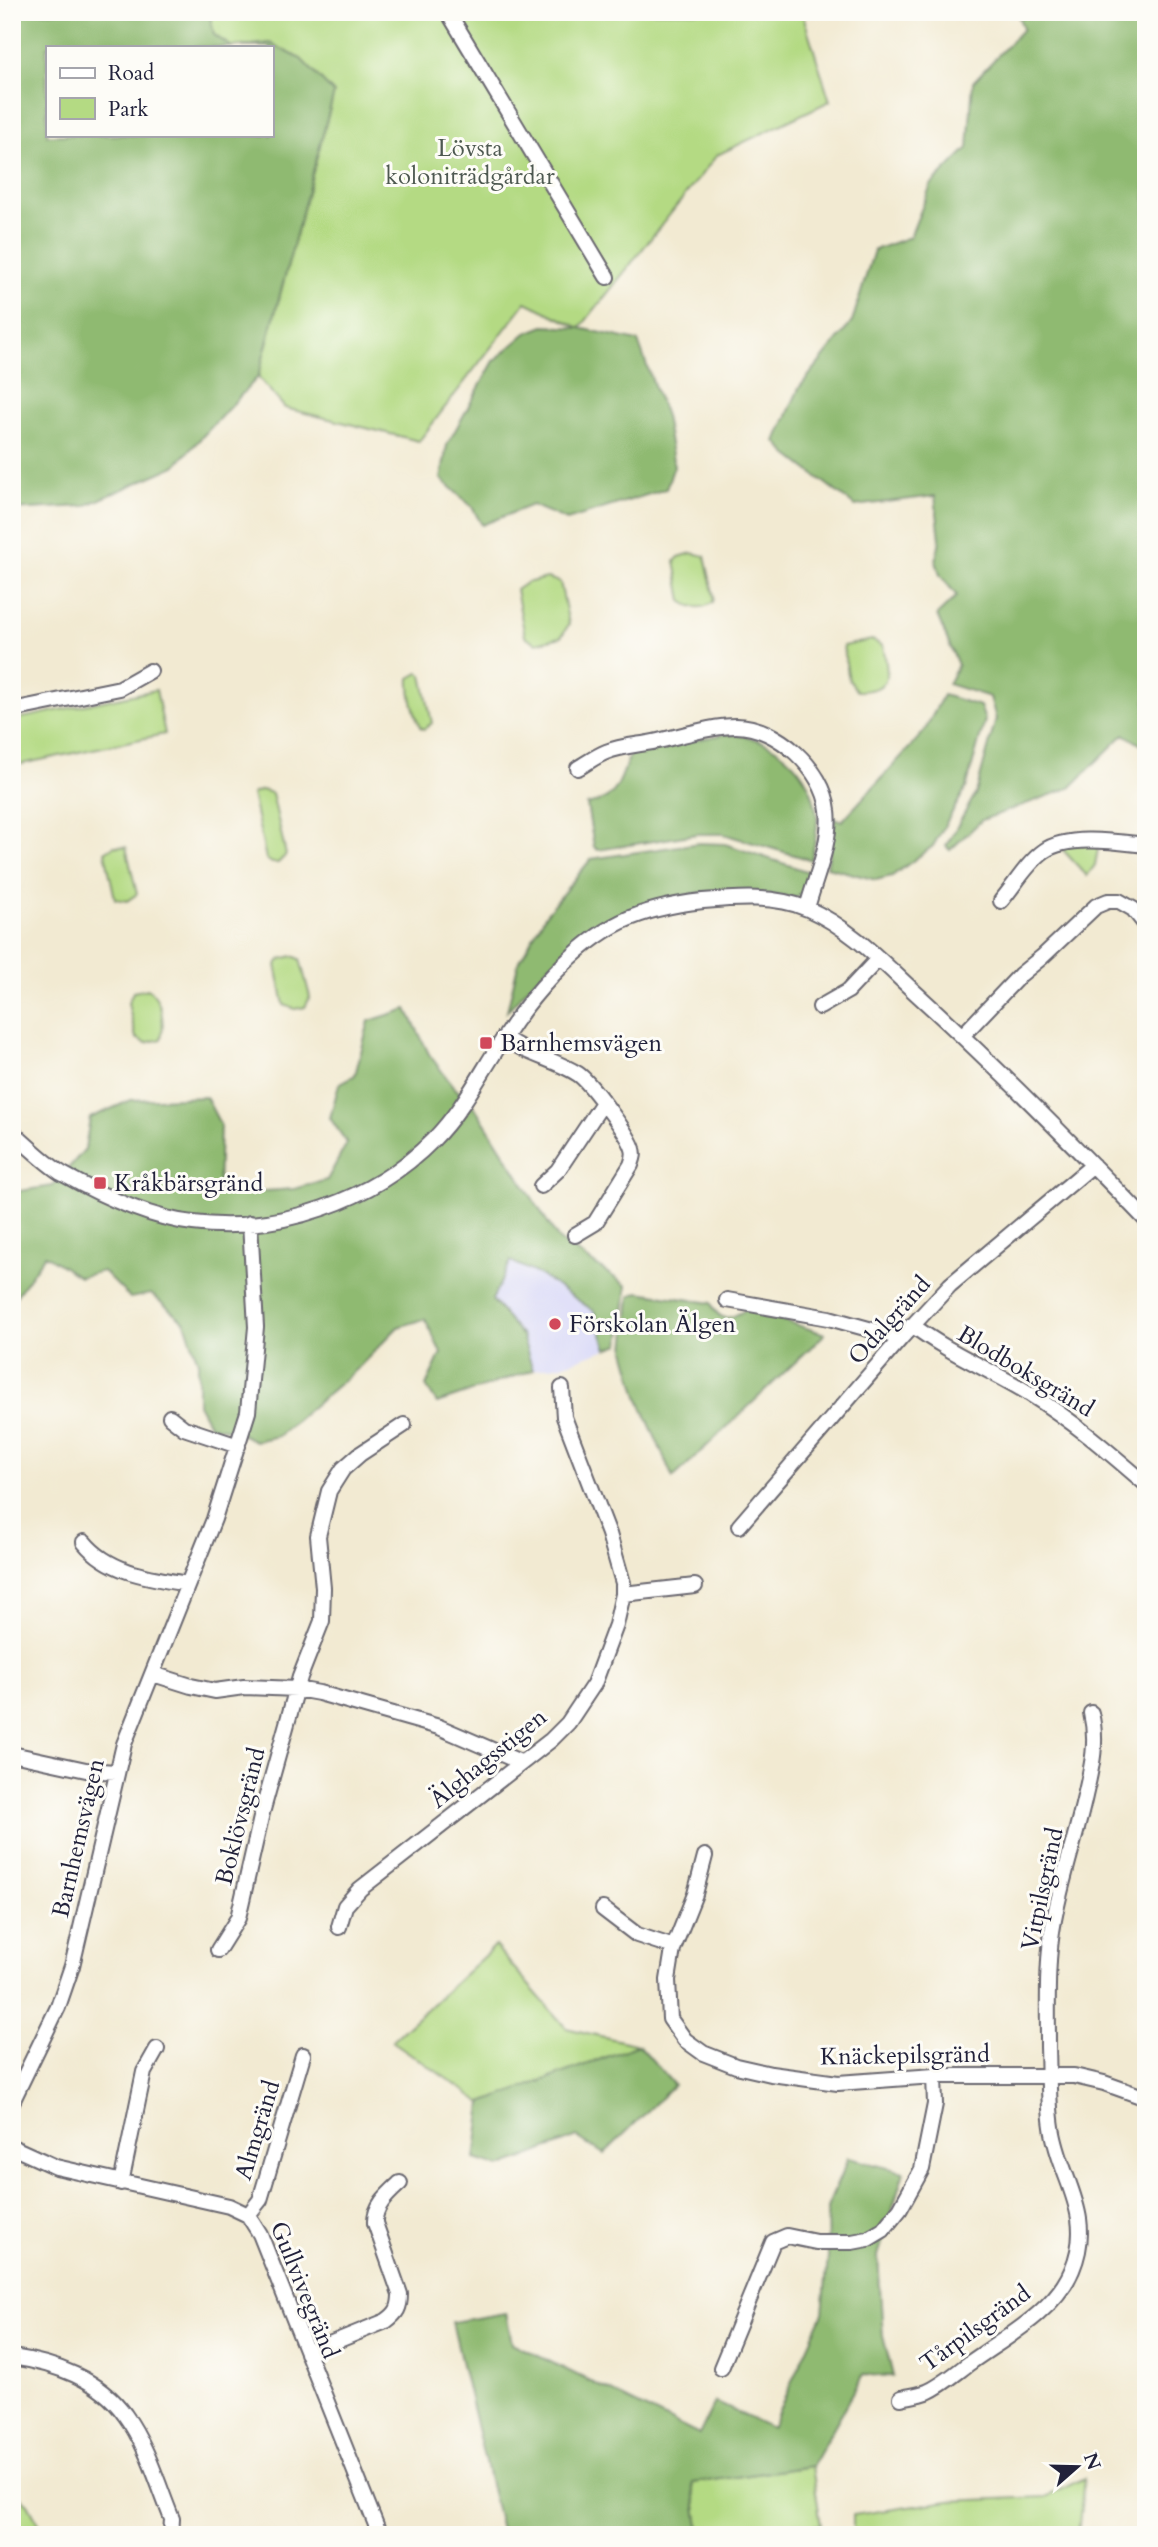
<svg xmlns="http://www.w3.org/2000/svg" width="1158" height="2547" viewBox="0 0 1158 2547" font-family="Cardo,serif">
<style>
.built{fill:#d7d7f8}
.green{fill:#b4da83;stroke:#6b7e5f;stroke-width:2}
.forest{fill:#8fba71;stroke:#586e56;stroke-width:2}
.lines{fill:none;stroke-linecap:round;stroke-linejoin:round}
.minor-casing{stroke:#6b6870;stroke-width:18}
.minor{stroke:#fff;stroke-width:14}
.poi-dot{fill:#d1495b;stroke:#fdfcf7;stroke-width:2.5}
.labels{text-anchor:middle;stroke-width:6;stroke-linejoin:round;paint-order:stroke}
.park-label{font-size:24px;fill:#4e5951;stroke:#fdfcf7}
.poi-label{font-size:24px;fill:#22223b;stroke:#fdfcf7;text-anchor:start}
.street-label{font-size:24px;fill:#22223b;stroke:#fdfcf7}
</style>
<rect width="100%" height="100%" fill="#fdfcf7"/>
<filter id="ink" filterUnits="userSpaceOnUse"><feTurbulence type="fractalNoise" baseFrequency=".0143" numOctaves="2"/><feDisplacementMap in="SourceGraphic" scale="14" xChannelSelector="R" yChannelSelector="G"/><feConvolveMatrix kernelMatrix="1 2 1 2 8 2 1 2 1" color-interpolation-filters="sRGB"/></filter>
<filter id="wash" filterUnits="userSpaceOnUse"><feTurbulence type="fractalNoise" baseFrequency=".00686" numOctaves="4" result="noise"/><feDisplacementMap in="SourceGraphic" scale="28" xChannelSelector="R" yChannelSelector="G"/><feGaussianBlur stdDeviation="1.57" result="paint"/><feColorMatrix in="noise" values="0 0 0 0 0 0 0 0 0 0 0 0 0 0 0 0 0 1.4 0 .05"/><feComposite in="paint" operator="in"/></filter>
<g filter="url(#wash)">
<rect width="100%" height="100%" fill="#f2ead2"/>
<path class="built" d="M511 1261 540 1275 594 1311 607 1349 562 1365 533 1370 522 1336 491 1300Z"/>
<path class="green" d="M209 12H802L830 101 717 155 580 328 526 302 419 441 285 408 258 377 334 93 301 59 270 43 232 47 214 35Z
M692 553 705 556 714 597 713 602C703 610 691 608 682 601L675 561 679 557Z
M547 578 560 582 569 624 561 637 536 643 525 636 516 590 526 583Z
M872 640 883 646C888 673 894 691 857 691L849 680 843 646Z
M419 673 422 675 432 723 424 729 420 727C414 712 409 694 410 678Z
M156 690 165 734 12 766V720Z
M261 790 272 793 286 855 278 863H272L266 859 252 794Z
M1066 845H1094L1098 849 1095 865 1087 876 1063 850Z
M114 846 126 847 137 894 127 901 115 899 105 852Z
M293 956 300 959 310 997 305 1007 295 1009 284 1005 276 965 281 959Z
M148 989C162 999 165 1022 161 1039L146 1043 136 1038 128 1003 133 992Z
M495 1946 566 2028 639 2045 572 2072 482 2103 392 2041Z
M812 2466 821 2525 748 2535H700L693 2483Z
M1084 2478 1078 2535H853V2515L949 2501 1046 2497Z
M12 2490 28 2504 45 2535H25L12 2518Z"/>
<path class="forest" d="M12 12H209L214 35 232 47H47V135H271V47H242L270 43 301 59 334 93 258 377 175 466 85 506 12 510Z
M1017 12H1146V748L1124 734 1070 788 982 820 950 850 946 846 976 793 996 719 990 697 948 684 958 665 937 615 957 596 940 575 936 561 940 539 935 496 855 506 786 453 776 441 799 388 852 322 874 250 910 237 931 185 968 148 973 82 1023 29Z
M544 326 580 328 638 341 665 416 674 466 666 489 567 520 532 505 482 525 472 507 441 479 447 445 494 361 526 333Z
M943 695 980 706 985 720 966 788 933 846 892 876 876 880 827 867 835 818 842 821 924 732Z
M726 734C773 736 812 767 817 817 818 830 814 846 811 860L723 834H697L598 850 594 847 587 805C621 797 618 782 631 753Z
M699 843 725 844 809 872 803 893 795 898C770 895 745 890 720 891 684 892 622 908 593 929 560 952 534 982 507 1011L518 964 546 914 591 859Z
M407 1009 429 1054 453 1086 476 1109 559 1240 627 1286 620 1344 607 1349 594 1311 540 1275 511 1261 492 1300 522 1336 533 1370 437 1403 426 1386 441 1353 425 1319 398 1327 360 1366 278 1436 255 1441 233 1430 210 1426 198 1404V1362L185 1322 151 1294 130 1298 103 1271 79 1277 45 1255 12 1302V1192L53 1186 85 1149 90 1118 131 1100 206 1097 220 1124 218 1194 294 1189 327 1180 347 1143 330 1118 339 1084 355 1075 369 1021Z
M638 1292 711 1303C720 1324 730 1319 747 1309L825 1334 673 1478 639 1400 625 1350 630 1296Z
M639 2045 674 2085 604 2154 577 2137 500 2167 475 2159 482 2103Z
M848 2158 904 2172 878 2256 883 2336 893 2376 863 2375 812 2466 693 2483 700 2535H502L452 2322 506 2313 512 2343 699 2435 715 2402 771 2428 823 2313 828 2257 827 2208Z"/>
</g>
<g filter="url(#ink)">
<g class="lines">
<defs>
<path id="minor" d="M448 12 607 277
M12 710 120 688 150 671
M578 768C587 763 596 756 606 752 620 746 638 745 653 742 679 737 709 726 736 726 777 726 824 770 828 810 832 842 815 878 807 908
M1001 901C1014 886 1027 863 1044 851 1068 834 1118 842 1146 845
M820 1007 848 991 878 959
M962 1036 1020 975 1042 957 1096 906 1108 901H1119L1133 909 1145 924
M504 1037C525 1054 554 1059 578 1074 589 1081 630 1136 633 1149 635 1155 633 1159 631 1165L595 1223 575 1235
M12 1132C28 1146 44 1162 61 1173 100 1195 148 1218 193 1223 278 1234 374 1200 433 1140 462 1111 480 1074 502 1041 529 998 574 945 621 922 646 910 676 904 703 901 737 898 776 895 808 909 851 928 885 965 919 996 998 1068 1072 1143 1146 1220
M541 1186 558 1170 602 1104
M727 1300 829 1318 901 1338
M912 1325C949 1353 991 1370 1030 1394 1072 1420 1109 1452 1146 1484
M170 1417 184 1428 238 1446
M739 1526 901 1338 950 1285 1093 1165
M84 1542C109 1573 151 1578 188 1584
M623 1594 695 1586
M153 1674 191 1686 215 1691 244 1687 297 1689 319 1693 439 1727 520 1762
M12 1754 86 1770 116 1772
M705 1856 695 1894 673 1949 668 1980 670 2019 685 2040 703 2053 736 2066 771 2074 838 2083 934 2076H1074L1104 2083 1146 2098
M603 1909 637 1935 674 1947
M339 1927 345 1906 360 1889 551 1740 568 1723 594 1684 616 1625 623 1594V1583L609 1534 564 1417 562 1388
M218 1950 238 1918 262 1813 300 1677 322 1621 323 1588 318 1536 329 1491 343 1469 360 1454 404 1425
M12 2102 58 2007 72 1966 124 1744 214 1519 248 1412 256 1327 250 1223
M12 2147 56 2167 229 2206 248 2215 260 2234 380 2535
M121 2183 144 2072 157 2049
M248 2215 260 2200 303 2055
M307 2353 386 2321C397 2313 400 2308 400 2294L375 2223C374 2206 388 2194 400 2183
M12 2357C54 2363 100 2379 125 2415 147 2445 158 2485 172 2519L171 2535
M721 2368 773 2242 787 2236 816 2242H852L868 2239 883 2230 900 2209 922 2169 935 2104 934 2076
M901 2398C909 2396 919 2395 927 2392 943 2385 957 2372 971 2362 1006 2337 1055 2311 1072 2270 1096 2213 1059 2179 1052 2127 1048 2101 1049 2073 1048 2047 1048 2006 1046 1961 1054 1920 1062 1878 1076 1837 1085 1796 1092 1766 1098 1742 1091 1713"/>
</defs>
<use href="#minor" class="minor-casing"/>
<use href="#minor" class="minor"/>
</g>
</g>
<g class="poi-dot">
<rect x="479" y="1036" width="14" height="14" rx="3.5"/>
<rect x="93" y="1176" width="14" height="14" rx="3.5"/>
<circle cx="555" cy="1324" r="7"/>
</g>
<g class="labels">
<g class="park-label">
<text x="470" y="156">Lövsta<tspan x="470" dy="28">koloniträdgårdar</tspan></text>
</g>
<g class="poi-label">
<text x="500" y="1051">Barnhemsvägen</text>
<text x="114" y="1191">Kråkbärsgränd</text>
<text x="569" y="1332">Förskolan Älgen</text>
</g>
<g class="street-label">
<text transform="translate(889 1320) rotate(-48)" y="8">Odalgränd</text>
<text transform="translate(1026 1371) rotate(31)" y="8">Blodboksgränd</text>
<text transform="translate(488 1758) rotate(-39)" y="8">Älghagsstigen</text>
<text transform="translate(240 1816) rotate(-76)" y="8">Boklövsgränd</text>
<text transform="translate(78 1838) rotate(-77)" y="8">Barnhemsvägen</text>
<text transform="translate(1042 1889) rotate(-78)" y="8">Vitpilsgränd</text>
<text transform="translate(905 2055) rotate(-1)" y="8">Knäckepilsgränd</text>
<text transform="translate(257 2130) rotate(-73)" y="8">Almgränd</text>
<text transform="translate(305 2290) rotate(68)" y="8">Gullvivegränd</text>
<text transform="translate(975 2328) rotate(-36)" y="8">Tårpilsgränd</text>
</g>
</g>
<rect width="1158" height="2547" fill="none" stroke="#fdfcf7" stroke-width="42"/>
<rect x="46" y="46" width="228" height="91" fill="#fdfcf7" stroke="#a5a5ac" stroke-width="2"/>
<rect x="60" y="68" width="35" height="10" fill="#ffffff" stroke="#a5a5ac" stroke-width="2"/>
<text x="108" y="80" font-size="21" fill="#22223b">Road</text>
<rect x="60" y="98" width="35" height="21" fill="#b4da83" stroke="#a5a5ac" stroke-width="2"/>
<text x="108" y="116" font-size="21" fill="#22223b">Park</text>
<g transform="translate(1077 2467) rotate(70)" stroke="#fdfcf7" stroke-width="5" paint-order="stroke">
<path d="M0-5L12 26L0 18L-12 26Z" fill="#22223b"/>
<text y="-10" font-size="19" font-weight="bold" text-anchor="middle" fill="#22223b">N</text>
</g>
</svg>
